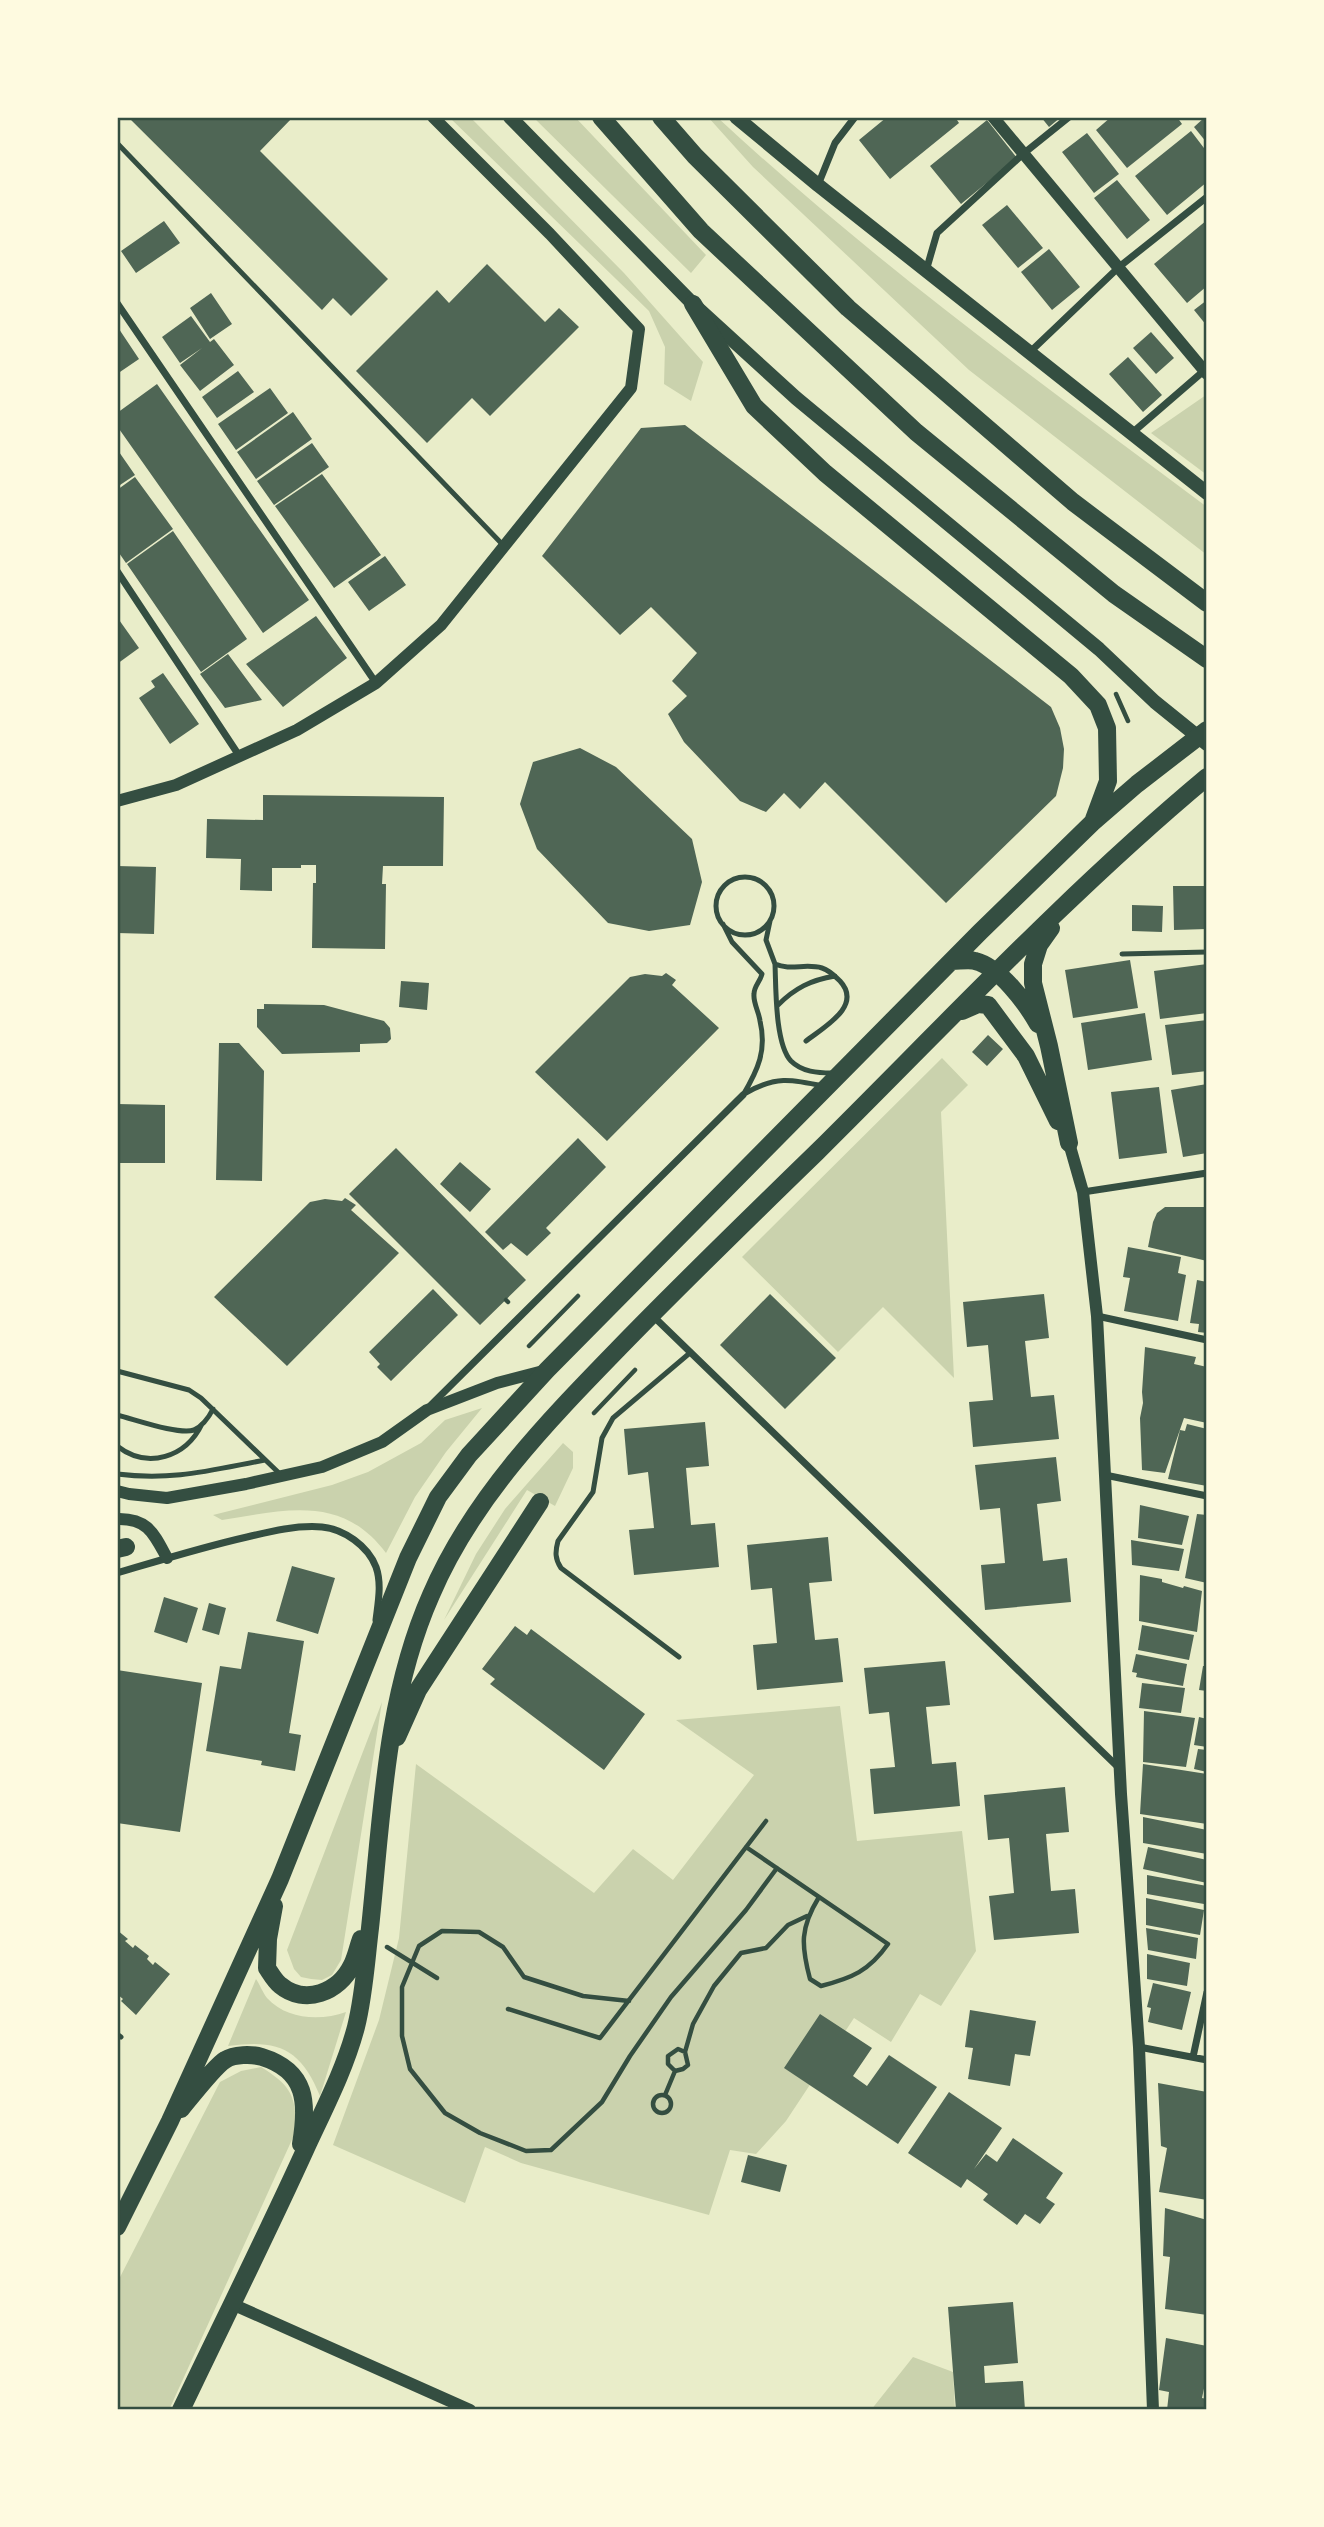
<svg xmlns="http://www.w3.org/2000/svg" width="1324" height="2527" viewBox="0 0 1324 2527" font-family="'DM Sans',sans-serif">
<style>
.green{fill:#cad2ad}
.building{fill:#4f6655}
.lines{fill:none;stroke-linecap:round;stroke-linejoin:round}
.path{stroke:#344e41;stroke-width:4.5}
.service{stroke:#344e41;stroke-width:5}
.minor{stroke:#344e41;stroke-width:7}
.tertiary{stroke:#344e41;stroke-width:12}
.secondary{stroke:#344e41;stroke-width:14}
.primary{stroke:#344e41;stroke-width:18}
.trunk{stroke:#344e41;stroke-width:18}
.neatline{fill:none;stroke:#344e41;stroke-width:2.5}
</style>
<rect width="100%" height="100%" fill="#e9edc9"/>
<path class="green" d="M449 117H470L624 273 703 362 691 401 664 384 665 347 649 311Z
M533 117H575L706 255 691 273Z
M708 117H717C871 260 1039 382 1207 507V555L969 370 753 167Z
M1206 395 1207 396V475L1151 433Z
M942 1058 968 1085 941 1112 954 1378 883 1307 838 1352 742 1257Z
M482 1408 446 1452 415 1497 386 1553C342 1494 285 1510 222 1520L213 1515 332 1485 368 1472 421 1443 445 1420Z
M563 1443 573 1452V1468L555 1506 527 1490 444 1620 476 1554 505 1509Z
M382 1702 341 1960 332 1975 322 1980 311 1979 301 1977 294 1969 287 1950Z
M840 1706 857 1841 962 1831 976 1951 941 2006 920 1994 891 2042 854 2018 786 2121 756 2154 730 2150 709 2215 521 2163 485 2147 465 2203 333 2145 379 2020 399 1938 416 1764 594 1893 633 1849 673 1880 754 1775 676 1720Z
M256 1979C260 1985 263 1993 267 1998 287 2020 321 2021 346 2012L320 2096C301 2048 277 2039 228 2046Z
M261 2067C292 2086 297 2097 295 2133L169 2410H117V2283L220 2082 241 2071Z
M913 2357 953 2372 955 2410H871Z"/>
<path class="building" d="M128 117H293L260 151 388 279 351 316 333 298 322 310Z
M887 117H955L959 123 890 179 859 140Z
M1041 117H1061L1049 127Z
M1111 117H1177L1182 124 1127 168 1096 130Z
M1205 117H1207V143L1194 127Z
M987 120 1017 158 961 204 930 166Z
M1191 131 1207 152V182L1167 215 1135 176Z
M1087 133 1119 174 1094 193 1062 152Z
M1117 180 1150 220 1127 239 1094 198Z
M1007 205 1043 248 1018 268 982 225Z
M1207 220V286L1187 303 1154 264Z
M164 221 180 243 136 273 121 251Z
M1049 249 1080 287 1052 310 1021 272Z
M487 264 545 322 559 308 579 327 490 416 472 398 427 443 356 371 437 290 449 303Z
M211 293 232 324 210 339 190 308Z
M1207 300V326L1194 310Z
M191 316 210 342 214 339 234 365 200 391 180 365 202 348 180 363 162 337Z
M117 326 139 359 117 374Z
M1151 332 1174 358 1156 374 1133 348Z
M1128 357 1162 395 1143 412 1109 374Z
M238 371 254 392 217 418 202 397Z
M157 384 309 600 263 633 117 426V413Z
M270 388 288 413 236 450 218 424Z
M293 412 312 439 256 479 237 452Z
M685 425 1051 707 1060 728 1064 749 1063 768 1056 796 946 903 825 782 800 809 784 793 766 812 740 801 684 742 668 714 687 696 672 681 697 653 651 607 620 635 542 556 641 428Z
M312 443 329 467 274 505 257 481Z
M117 449 135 475 117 487Z
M322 474 381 555 334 588 275 506Z
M135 477 173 529 126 563 117 550V490Z
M173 531 247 639 201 672 127 564Z
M385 556 406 585 369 611 348 582Z
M316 616 347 658 283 707 246 664Z
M117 617 139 648 117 664Z
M228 654 262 700 225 708 200 674Z
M163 673 199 724 170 744 139 698 155 687 151 681Z
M580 748 616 767 692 839 702 882 690 925 649 931 608 923 537 849 520 804 533 762Z
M263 795 444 797 443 866H383L382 884H386L385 949 312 948 313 883H316V865H301V868H272V891L240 890 241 859 206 858 207 819 263 820Z
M117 866 156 867 154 934 117 933Z
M1173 886H1207V929L1174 930Z
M1132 905 1163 906 1162 932 1132 931Z
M1130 960 1138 1008 1073 1018 1065 970Z
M1207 964V1013L1160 1019 1154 971Z
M666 973 676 980 672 985 719 1028 607 1141 535 1072 630 977 645 974 662 976Z
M401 981 429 983 427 1010 399 1007Z
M264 1004 324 1005 384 1021 390 1028 391 1039 387 1043 360 1044V1052L282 1054 257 1027V1009H264Z
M1145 1013 1152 1060 1088 1070 1081 1023Z
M1207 1020V1071L1172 1075 1165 1025Z
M988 1035 1003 1049 987 1066 972 1052Z
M219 1043H239L264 1071 262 1181 216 1180Z
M1207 1084V1153L1183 1157 1171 1090Z
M1159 1087 1167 1153 1119 1159 1111 1092Z
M117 1104 165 1105V1163H117Z
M578 1138 606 1167 546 1228 551 1233 527 1256 511 1243 503 1250 485 1232Z
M396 1148 526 1280 480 1325 349 1194Z
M460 1162 491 1189 470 1212 440 1184Z
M345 1198 356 1205 351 1210 399 1253 287 1366 214 1297 310 1202 325 1199 342 1201Z
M1165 1207H1207V1261L1148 1247 1153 1222 1157 1213Z
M1128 1247 1181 1257 1178 1273 1186 1275 1178 1321 1124 1311 1130 1278 1123 1277Z
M1197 1280 1207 1282V1333L1198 1332 1199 1324 1190 1323Z
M433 1289 458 1315 391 1381 377 1367 380 1364 369 1352Z
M770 1294 836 1358 785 1409 720 1345Z
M1044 1294 1049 1338 1025 1341 1031 1397 1054 1395 1059 1439 973 1447 969 1402 993 1400 988 1345 967 1347 963 1302Z
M1145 1347 1196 1357 1194 1364 1207 1367V1423L1184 1418 1165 1473 1142 1470 1140 1418 1143 1403 1142 1392Z
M705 1422 709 1466 686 1468 691 1525 715 1523 719 1567 634 1575 629 1530 654 1528 648 1472 628 1475 624 1429Z
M1187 1424 1207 1429V1486L1168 1479 1180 1430 1185 1431Z
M1056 1457 1061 1501 1037 1504 1043 1561 1067 1558 1071 1602 985 1610 981 1565 1005 1563 1000 1508 980 1510 975 1465Z
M1140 1505 1189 1516 1182 1545 1138 1538Z
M1197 1514 1207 1515V1583L1185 1578Z
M828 1537 832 1581 809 1583 815 1640 838 1638 843 1682 757 1690 753 1645 777 1643 772 1588 751 1590 747 1545Z
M1131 1540 1184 1549 1179 1571 1132 1565Z
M292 1566 335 1578 318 1634 276 1621Z
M1140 1575 1162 1579V1582L1183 1588 1184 1586 1202 1591 1197 1632 1139 1621Z
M164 1597 198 1608 187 1643 154 1632Z
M209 1603 226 1608 219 1635 202 1630Z
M1142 1625 1194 1635 1189 1660 1138 1650Z
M515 1626 527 1635 531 1629 645 1714 604 1770 490 1684 495 1679 482 1669Z
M248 1632 304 1641 289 1733 301 1735 295 1771 261 1765 262 1761 206 1751 220 1666 241 1669Z
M1136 1654 1187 1664 1183 1686 1136 1677 1137 1673 1132 1672Z
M945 1661 950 1705 926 1707 932 1764 956 1762 960 1806 874 1814 870 1769 895 1767 889 1712 869 1714 864 1668Z
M1203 1666H1207V1691L1199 1690Z
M117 1670 202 1683 180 1832 117 1823Z
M1142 1683 1185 1688 1181 1713 1139 1708Z
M1144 1711 1195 1718 1186 1767 1143 1762Z
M1199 1717 1207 1719V1747L1194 1745Z
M1198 1749 1207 1750V1772L1194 1769Z
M1143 1764 1207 1774V1824L1140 1814Z
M1065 1787 1069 1832 1046 1834 1051 1891 1075 1889 1079 1933 994 1940 989 1896 1014 1893 1009 1838 988 1840 984 1795Z
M1143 1817 1207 1830V1854L1143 1843Z
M1148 1847 1207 1860V1883L1143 1869Z
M1147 1875 1207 1886 1204 1904 1147 1894Z
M1146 1898 1204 1910 1200 1935 1146 1925Z
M1146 1928 1198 1938 1196 1959 1148 1950Z
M117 1930 128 1939 125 1941 133 1948 135 1945 149 1956 147 1959 153 1965 155 1962 170 1974 136 2015 121 2001 123 1999 117 1994Z
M1147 1954 1190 1963 1187 1986 1147 1979Z
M1153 1983 1191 1992 1182 2030 1148 2022 1151 2008 1147 2007Z
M970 2010 1036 2021 1030 2056 1015 2054 1010 2086 968 2079 973 2048 965 2047Z
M820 2014 872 2048 853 2076 867 2086 889 2055 937 2087 898 2144 784 2068Z
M1158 2083 1207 2092V2200L1159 2192 1167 2148 1161 2146Z
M949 2092 1002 2128 974 2169 986 2154 997 2162 1013 2138 1063 2173 1046 2198 1055 2204 1040 2224 1025 2214 1017 2225 983 2200 988 2194 967 2179 961 2188 908 2153Z
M748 2155 787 2165 780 2192 741 2182Z
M1165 2208 1207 2220V2315L1165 2309 1170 2257 1163 2256Z
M1013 2302 1018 2363 984 2366 985 2383 1023 2381 1025 2410H956L948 2307Z
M1166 2338 1207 2346V2374L1202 2398 1207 2399 1206 2410H1167L1169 2392 1159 2390Z"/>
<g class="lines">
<path class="path" d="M1116 694 1128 721
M506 1300 508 1302
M529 1346 578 1296
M594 1413 635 1370
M746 1847 888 1944C869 1971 852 1978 821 1986L810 1979C801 1945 800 1928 819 1897
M387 1947 437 1978
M629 2001 583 1996 524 1977 503 1947 479 1932 442 1931 419 1946 402 1987V2036L410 2069 445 2113 480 2133 526 2151 551 2150 602 2102 630 2056 671 1997 746 1910 777 1868
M508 2009 600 2038 766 1821
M685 2052 678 2049 668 2056V2064L675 2071 683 2069 688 2065 685 2052 693 2024 714 1986 741 1953 766 1948 788 1925 807 1916
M653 2104a9 9 0 1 1 18 0a9 9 0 1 1-18 0Z
M665 2095 675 2071"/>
<path class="service" d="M117 143 503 545
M716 906a29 29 0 1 1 58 0a29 29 0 1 1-58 0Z
M770 921 766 940 775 964C791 971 805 963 822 968 829 970 835 976 840 981 863 1006 824 1027 806 1041
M723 924 732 942 762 974C760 982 754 986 754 994 753 1003 759 1012 760 1021 767 1050 758 1070 743 1095
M1122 954 1207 952
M775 964C776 988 775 1044 791 1061 802 1072 818 1073 832 1073
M778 1005C795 988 811 980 835 976
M746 1093C775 1076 791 1079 823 1086
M117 1371 189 1390 201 1398 280 1474
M117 1415C134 1419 178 1435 194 1430 202 1426 209 1417 213 1409
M117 1446C148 1470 186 1457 202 1424
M117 1474C173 1481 211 1470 265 1460
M679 1657 561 1568C555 1559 555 1552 558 1541L593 1492 602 1438 613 1418 691 1352
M117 2034 121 2037"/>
<path class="minor" d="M818 185 835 143 855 117
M926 271 937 233 1023 154 1069 117
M117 303 376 683
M1030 352 1119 267 1207 197
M1132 433 1206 369
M117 571 240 757
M1083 1192 1207 1173
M653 1316 1119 1768
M1097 1316 1207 1340
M431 1405 743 1095
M1105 1475 1207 1496
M117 1573C161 1560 203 1547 247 1537 272 1531 297 1525 322 1527 344 1529 368 1546 376 1567 382 1584 378 1603 376 1620
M1139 2047 1207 2060
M1193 2057 1207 1992"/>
<path class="tertiary" d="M993 117 1207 374
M117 801 176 785 297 730 376 683 441 625 631 388 639 329 550 234 433 117
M1069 1143 1083 1192 1097 1316 1121 1794 1139 2047 1153 2410
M117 1491 129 1494 167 1498 246 1484 322 1467 382 1442 427 1410 497 1383 547 1370
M117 1519C148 1518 154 1534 167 1558
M232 2304 470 2410"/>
<path class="secondary" d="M510 117 693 304 796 398 1099 649 1155 702 1207 744
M736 117 818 185 1207 493"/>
<path class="primary" d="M693 304 754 406 825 473 1071 676 1098 705 1107 728 1108 781 1094 819
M1051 928 1039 945 1033 964V983L1049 1046 1069 1143
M953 961C959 961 969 959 975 961 1000 967 1026 1003 1038 1024
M962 1011 978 1004 988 1005 1026 1056 1058 1121
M117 1549 126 1547
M397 1737 418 1690 540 1502
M274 1906 268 1939 267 1968C271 1974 275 1981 280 1985 305 2006 339 1992 352 1965 356 1957 358 1947 361 1939
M181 2109C190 2098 215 2066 225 2060 234 2054 252 2054 262 2057 307 2071 308 2103 301 2144
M117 2227 170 2121 280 1879 408 1558 438 1497 469 1455 547 1370 980 932 1092 823 1137 784 1207 730
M181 2410C223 2322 266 2236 306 2148 324 2109 345 2069 356 2027 364 1995 366 1961 370 1928 382 1816 385 1699 431 1595 472 1499 546 1423 618 1349 683 1282 750 1217 817 1152 945 1025 1068 893 1207 777"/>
<path class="trunk" d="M601 117 701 231 916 432 1114 594 1207 659
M661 117 695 156 848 308 1073 502 1207 603"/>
</g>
<rect width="1324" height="2527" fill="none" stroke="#fefae0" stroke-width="238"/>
<rect x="119" y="119" width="1086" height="2289" class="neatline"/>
</svg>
